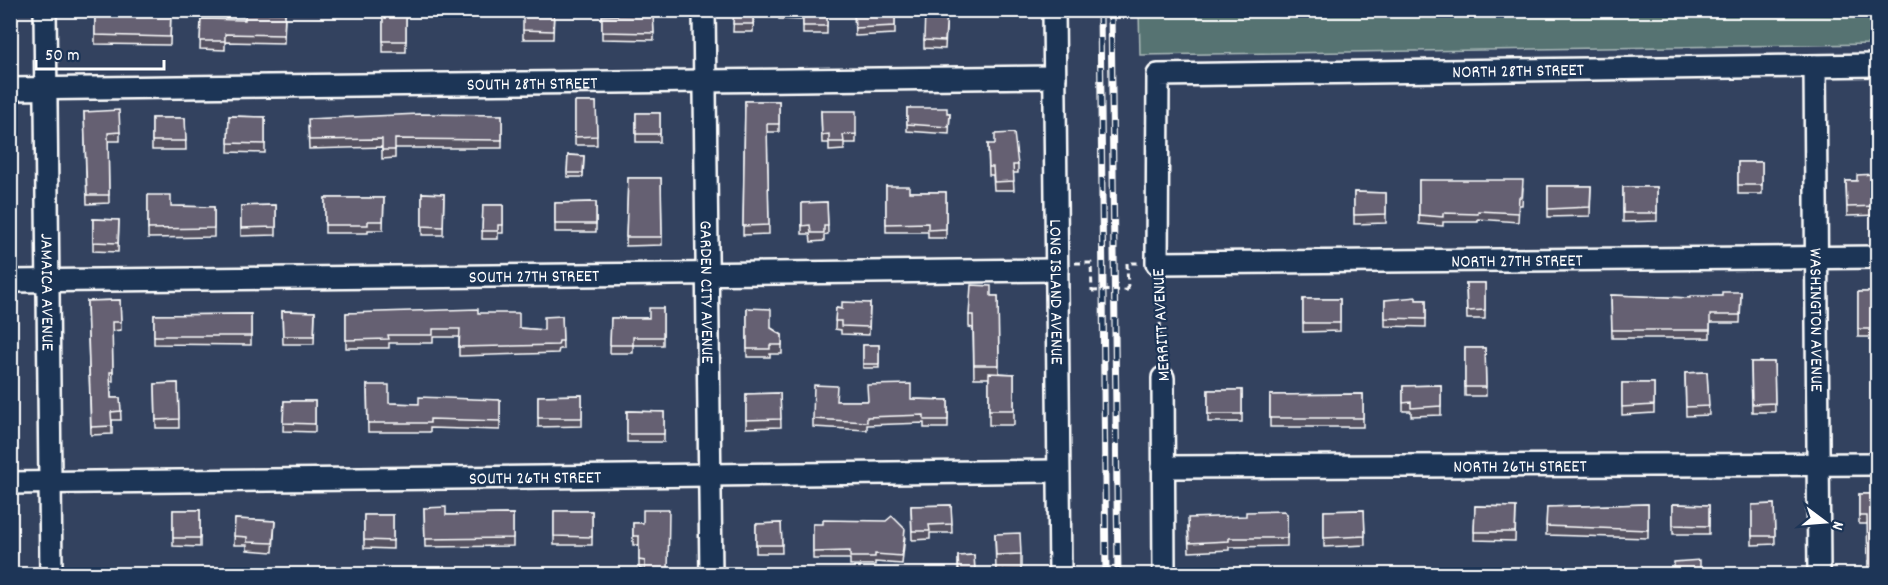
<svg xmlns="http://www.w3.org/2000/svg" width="1888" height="585" viewBox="0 0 1888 585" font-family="Dekko,sans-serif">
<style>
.green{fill:#567372;stroke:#aab9b8;stroke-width:1.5}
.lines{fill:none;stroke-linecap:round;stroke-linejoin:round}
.minor-casing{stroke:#fff;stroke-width:26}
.path{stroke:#fff;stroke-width:3;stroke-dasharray:6 4.5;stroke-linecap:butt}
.minor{stroke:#1d3557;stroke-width:21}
.rail-casing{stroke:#fff;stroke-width:7}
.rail{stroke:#1d3557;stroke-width:4.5;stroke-dasharray:14;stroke-linecap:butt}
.path-bridge{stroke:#fff;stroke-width:3;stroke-dasharray:6 4.5;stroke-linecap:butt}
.wall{fill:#575362;stroke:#fff;stroke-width:1.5}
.building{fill:#656072;stroke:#fff;stroke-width:1.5}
.labels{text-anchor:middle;stroke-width:4.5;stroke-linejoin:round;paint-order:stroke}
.street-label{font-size:18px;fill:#fff;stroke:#1d3557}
</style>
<rect width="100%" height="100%" fill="#33425f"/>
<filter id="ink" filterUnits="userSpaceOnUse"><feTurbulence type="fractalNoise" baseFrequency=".0167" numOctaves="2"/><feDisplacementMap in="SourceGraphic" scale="12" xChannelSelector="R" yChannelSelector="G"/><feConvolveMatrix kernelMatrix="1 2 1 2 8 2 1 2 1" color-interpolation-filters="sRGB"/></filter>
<g filter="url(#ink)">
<path class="green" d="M1877 10V44L1140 55 1139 11Z"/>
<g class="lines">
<defs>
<g id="minor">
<path id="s1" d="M45 10 51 574"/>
<path id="s2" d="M704 10 711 574"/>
<path id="s3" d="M1054 10 1060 574"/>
<path id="s4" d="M1878 65 1158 75 1157 263 1878 257"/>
<path id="s5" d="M1815 66 1819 574"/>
<path id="s6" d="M10 89 1055 77"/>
<path id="s7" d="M10 281 1057 270"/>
<path d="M1163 378 1164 574"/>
<path id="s8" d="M1163 467 1878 464"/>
<path id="s9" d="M10 483 1058 471"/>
</g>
</defs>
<use href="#minor" class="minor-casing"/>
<path class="path" d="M1075 263H1091L1092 291
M1158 281 1162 361
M1128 290 1127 263H1141"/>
<use href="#minor" class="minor"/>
<defs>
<path id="rail" d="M1100 10 1106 574
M1111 10 1118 574"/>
</defs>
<use href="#rail" class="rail-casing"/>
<use href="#rail" class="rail"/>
<path class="path-bridge" d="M1092 291 1128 290"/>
</g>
<path class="wall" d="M171 10 170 45 95 44V14Z
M383 10H406V52H383Z
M437 10H457L456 13H437Z
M554 10 553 39H523V30Z
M734 10H827V34H803V20L779 19V15H754L753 32H733Z
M854 10H895V34L855 36Z
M947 10 945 49 924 48V40Z
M285 13 284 43 225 42V50L200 49 201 19 245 20Z
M653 14 654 40 602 39V16Z
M745 101H779V132H767L769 234 743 235Z
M575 102H596L597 145H575Z
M907 108 950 113 949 134 907 131Z
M821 111 856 134V143H844V150L829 151V143H822Z
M84 112 120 132V141H108L109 203 87 204Z
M636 113H660V142H636Z
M502 115V148H395V158L382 159V147L309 149 308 127Z
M229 116 265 117V153L228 152Z
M152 118H185L186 150H152Z
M988 144 1018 165V173H1013L1014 190H994L993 175H989Z
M568 155 584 156 583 177H567Z
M1738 162H1762V194H1738Z
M628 178H661L662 245 626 246Z
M1419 180 1523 188 1522 205H1519L1518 222 1478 219V222H1443V226L1419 224Z
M1878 180V215L1847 216 1846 181Z
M886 186 909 192H946V238H928V232H886Z
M1548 186H1591L1590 216 1548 217Z
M1623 187H1657V221L1623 222Z
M1354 192 1386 193V223L1354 224Z
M422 193 444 194 443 235H422Z
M148 195 171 206 214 207V237L148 238Z
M325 198H384L383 230H368V233H325Z
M596 202V232H555V203Z
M827 202 828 234 824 235V241L811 242 810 234H802V203Z
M276 205V235L241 236V206Z
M483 205H503V233H498V239H482Z
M93 219 119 220 118 252 93 251Z
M1466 283H1485V319H1467Z
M1741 292 1740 323H1710V338H1612L1611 295 1690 298 1722 296Z
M1858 292H1878V337H1858Z
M991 296H998L999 373 1014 374V425H989V378H974L973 328 969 327V315Z
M1303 299H1340V331L1303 332Z
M120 300 121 330 112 331 113 381H110L111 398H120L121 420H112V434L91 435 87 301Z
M1385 300H1426V327L1385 326Z
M870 303 869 335 841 334V330L835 329 836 308 842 309Z
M663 308V345H633V353H610L611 318H649Z
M747 308 771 328 782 335V354H770V357H747Z
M282 311 315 312 314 344H283Z
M346 313H478L519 328 544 330 562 316 563 349H559L558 353 459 356V337H433V343H389V348H346Z
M251 314V345L154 344V315Z
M863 345H879V368H863Z
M1465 348H1485L1486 396H1465Z
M1751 362H1774L1775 412H1752Z
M1878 367V390H1876Z
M1707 372 1709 415 1686 416 1685 373Z
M178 383 179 428H156L155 384Z
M1622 383H1654V413L1622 415Z
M367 385 389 403 419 404 500 400V430L430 428V432H368Z
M1441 385V415L1411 416V411H1403V386Z
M1208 390H1242V422H1208Z
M780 393 781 427 746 428V394Z
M1363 394V427H1270V395Z
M582 395V426L538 427V396Z
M911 399 948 400V428H924V423L867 425V430L813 427V419L836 401H868Z
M284 401H315V432L283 431Z
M627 411 664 412V442H627Z
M1859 494H1878L1867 524H1859Z
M1648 504V538L1546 535 1547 507Z
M1673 504 1709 505V534H1673Z
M1774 504 1775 544 1752 545V505Z
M951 505 952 533H930V539L912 540 911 506Z
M1475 506 1516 507 1515 541 1474 540Z
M424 508 446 515 513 514V546L425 547Z
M173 510H200V547L173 546Z
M669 510 645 570 639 568V545H633V523H643Z
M1364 510 1365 545 1324 547V511Z
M554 511H592V545H554Z
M1287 514V546L1229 547V550L1189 552 1188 527Z
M364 515H393V549L364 548Z
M235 519 275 521 273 552 247 550V545H234Z
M781 523 782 553H756V524Z
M813 524 905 536 902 564 875 562V565H850V559H813Z
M995 534 1021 554V570L996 571Z
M974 555 975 574H958V556Z"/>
<path class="building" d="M109 10H171L170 37 95 35V14H109Z
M383 10H406V41H383Z
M523 10H554L553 31 523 30Z
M734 10H753V24H733Z
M779 10H827V26H803V12H779Z
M854 10H895V26L855 28Z
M925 10H947L945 41 924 40Z
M245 12 285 13 284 35 225 34V41H200L201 19 245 20Z
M653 14 654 33 602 32V16Z
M745 101H779V124H767L769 225 743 226Z
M575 102H596L597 136 575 137Z
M907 108H947V113H950L949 127 907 124Z
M119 110 120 132 108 133 109 195H87L84 112Z
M821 111H856V134L843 135 844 142H829V134L822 135Z
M636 113H660V134H636Z
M419 114 502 115V140L395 139V150H382V139L309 140 308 119Z
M229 116 265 117V144L228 143Z
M152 118H185L186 141H152Z
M1014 133 1018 165H1013L1014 181 994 182 993 167H989L988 144H995V134Z
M568 155 584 156 583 173H567Z
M1738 162H1762V185H1738Z
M1875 174V181L1878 180V206L1847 207 1846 181H1857V175Z
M628 178H661L662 237H626Z
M1419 180H1523L1522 197H1519L1518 213 1478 211V214L1443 213V217L1419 215Z
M886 186H909V192H946V229L928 230V223L886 224Z
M1548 186H1591L1590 207 1548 209Z
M1623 187H1657V213H1623Z
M1354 192 1386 193V214L1354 215Z
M422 193 444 194 443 227 422 226Z
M148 195H171V206L214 207V228L148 229Z
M325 198H384L383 221H368V225H325Z
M596 202V224H555V203Z
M827 202 828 226H824V233H811L810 225 802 226V203Z
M276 205V227L241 228V206Z
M483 205H503V225H498V231H482Z
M93 219 119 220 118 243 93 242Z
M1466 283H1485V310L1467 311Z
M971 285 991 286V296H998L999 365H974L973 315H969Z
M1722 292H1741L1740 315H1710V330H1612L1611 295 1690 298V296H1722Z
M1858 292H1878V329H1858Z
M1416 297V300H1426V319L1385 318V300Z
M1303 299H1340V323H1303Z
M120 300 121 322H112L113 372H110L111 398H120L121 411 111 412 112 426 91 427 87 301Z
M842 302 870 303 869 327 841 326V321H835L836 308 842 309Z
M649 308H663V337H633V345H610L611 318H649Z
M747 308 771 309V328L782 335V345H770V349H747Z
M478 309V313H519V328L544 330V317L562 316 563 341H559L558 345 459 347 460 329H433V335H388L389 339 346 340V313Z
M282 311 315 312 314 336H283Z
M251 314V336H154V315Z
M863 345H879V364H863Z
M1465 348H1485L1486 387H1465Z
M1751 362H1774L1775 403 1752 404Z
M1877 367H1878V382H1876Z
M1707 372 1709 406 1686 407 1685 373Z
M989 373 1014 374V410H989Z
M178 383 179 419 156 420 155 384Z
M1622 383H1654V405L1622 407Z
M911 384V399L948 400V420H924V415L867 417V422L813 419 814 385 837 386 836 401H868L867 385Z
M367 385H389V403L419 404V397L500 400V421L430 419V423H368Z
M1441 385V406L1411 408V402L1403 403V386Z
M1208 390H1242V414H1208Z
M780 393 781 419 746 420V394Z
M1363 394V418H1270V395Z
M582 395V418H538V396Z
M284 401H315V424L283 423Z
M627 411 664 412V434H627Z
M1859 494H1878V574H1868L1867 516H1859Z
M1648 504V530L1546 526 1547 507Z
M1673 504 1709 505V526L1673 525Z
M1774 504 1775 536H1752V505Z
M951 505 952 524 929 525 930 531H912L911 506Z
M1475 506 1516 507 1515 532H1474Z
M446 507V515L513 514V538L425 539 424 508Z
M173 510H200V538H173Z
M643 510H669L668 574H645V561L639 560V536H633V523H643Z
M1364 510 1365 536 1324 538V511Z
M554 511H592V537L554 536Z
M1284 511 1287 514V538H1229V541L1189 543 1188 518 1246 516V512Z
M364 515H393V541L364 540Z
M892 516 905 529 902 556 875 554V557H850V551L813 552V524H823V520L886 521Z
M235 519 275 521 273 543 247 542V537L234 536Z
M781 523 782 545H756V524Z
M1020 533 1021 554 996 555 995 534Z
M974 555 975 572H959L958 556Z
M1700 560V574H1674V562Z"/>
</g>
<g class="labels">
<g class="street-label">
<text transform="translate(1518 70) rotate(-1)" y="6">NORTH 28TH STREET</text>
<text dy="6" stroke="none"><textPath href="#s6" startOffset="522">SOUTH 28TH STREET</textPath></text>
<text dy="6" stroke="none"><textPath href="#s4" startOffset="1268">NORTH 27TH STREET</textPath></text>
<text dy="6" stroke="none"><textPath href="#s7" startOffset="524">SOUTH 27TH STREET</textPath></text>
<text dy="6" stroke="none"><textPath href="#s2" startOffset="282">GARDEN CITY AVENUE</textPath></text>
<text dy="6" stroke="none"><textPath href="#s3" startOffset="282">LONG ISLAND AVENUE</textPath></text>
<text dy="6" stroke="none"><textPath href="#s1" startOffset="282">JAMAICA AVENUE</textPath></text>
<text dy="6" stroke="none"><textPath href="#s5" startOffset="254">WASHINGTON AVENUE</textPath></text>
<text transform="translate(1160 325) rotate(-93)" y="6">MERRITT AVENUE</text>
<text dy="6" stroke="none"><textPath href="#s8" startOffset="357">NORTH 26TH STREET</textPath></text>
<text dy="6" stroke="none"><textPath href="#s9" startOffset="525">SOUTH 26TH STREET</textPath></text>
</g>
</g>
<rect width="1888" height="585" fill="none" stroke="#1d3557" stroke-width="36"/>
<rect x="18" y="18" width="1852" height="549" fill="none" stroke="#fff" stroke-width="2" filter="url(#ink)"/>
<g transform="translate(1825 522) rotate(106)" stroke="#1d3557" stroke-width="4.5" paint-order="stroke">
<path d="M0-4.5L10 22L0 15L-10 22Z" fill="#ffffff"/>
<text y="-9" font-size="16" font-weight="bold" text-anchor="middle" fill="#ffffff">N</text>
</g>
<path d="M36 60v9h128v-9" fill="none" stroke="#ffffff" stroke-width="3"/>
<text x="45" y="60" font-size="18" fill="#ffffff" stroke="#1d3557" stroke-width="4.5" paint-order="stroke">50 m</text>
</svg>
